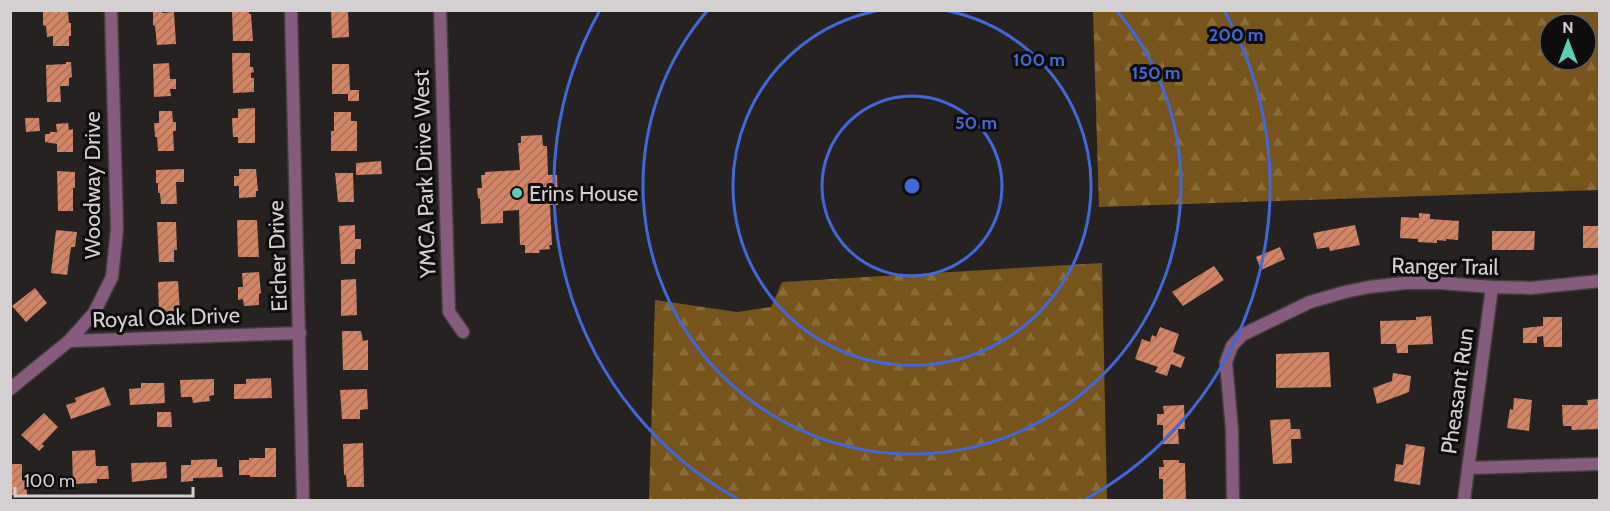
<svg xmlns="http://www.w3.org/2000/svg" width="1610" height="511" viewBox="0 0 1610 511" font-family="Cabin,sans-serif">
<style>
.forest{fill:url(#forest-firs);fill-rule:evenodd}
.building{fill:url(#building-hatch)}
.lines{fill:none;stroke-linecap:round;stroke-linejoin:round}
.minor-casing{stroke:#433e3e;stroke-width:15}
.minor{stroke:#865b7d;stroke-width:12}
.ring{fill:none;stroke:#4268d7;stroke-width:3}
.poi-dot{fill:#5dceb9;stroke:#0e0c0c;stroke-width:2}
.labels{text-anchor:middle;stroke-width:6;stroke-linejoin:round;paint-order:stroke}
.street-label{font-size:22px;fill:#d4d0d1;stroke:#0e0c0c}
.poi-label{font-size:22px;fill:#d4d0d1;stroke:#0e0c0c;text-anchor:start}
.centre{fill:#4268d7;stroke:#0e0c0c;stroke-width:3}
.ring-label{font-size:18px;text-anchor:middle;font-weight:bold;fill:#4268d7;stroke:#0e0c0c;stroke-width:6;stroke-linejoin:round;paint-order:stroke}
</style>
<defs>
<pattern id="forest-firs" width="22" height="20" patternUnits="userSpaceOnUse" patternTransform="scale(1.5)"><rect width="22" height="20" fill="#76541b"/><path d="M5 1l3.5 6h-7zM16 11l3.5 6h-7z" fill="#896c3b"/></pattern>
<pattern id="building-hatch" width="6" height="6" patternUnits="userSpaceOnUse" patternTransform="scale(1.5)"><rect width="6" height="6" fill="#d28465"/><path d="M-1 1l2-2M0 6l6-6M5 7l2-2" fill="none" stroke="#a66f5a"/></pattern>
</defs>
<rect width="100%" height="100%" fill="#272222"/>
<path class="forest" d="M1093 11H1599V190L1099 207ZM1550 24H1586V60H1550Z
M1102 263 1107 500H649L655 300 737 312 771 307 782 282Z"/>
<path class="building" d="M153 10H162V13L174 12 176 44 157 45 155 26 153 25Z
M232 10H249V14H251L253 41H233Z
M331 10H348L349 37 332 38Z
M68 11 69 23H71V36H69V46H53V36L47 37 46 26 43 25V12Z
M232 53H250V67H253L254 72 251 73V78H254V92L233 93Z
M66 62H71L72 77 69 78V86H60L61 102H47L46 65 66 64Z
M169 63 170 79H176V89H170L171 96 154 97 153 64Z
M332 64H349L350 90H359V101H348V94H332Z
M255 108V143H238V137H233L232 118H238V109Z
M159 111H172L173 122H176V131H173L174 151H158L157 137H155L154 123H159Z
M334 112H351V121H357V151H331V131H334Z
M25 118H39L40 131 26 132Z
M68 123 69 130 73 129V152H57V144L45 142V134H50V132H57L56 124Z
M542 135 543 146H547L548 175H557L558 205H550L552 245H549L550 249 539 250 540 253H525V245H520L519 210 503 211V223L481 224 480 199 478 198 477 188H482L481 175H485V172L520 170 518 143H521V136Z
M381 161 382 174 356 175V163Z
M184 169V182H176L177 204H161L160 193H158V183H156V170Z
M239 169H256L258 191H256V197L239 198V186H234V176H239Z
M57 171 75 172V188H73V211H58Z
M335 173H353L354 202H338Z
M1419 213 1430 214V219L1459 221 1458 240 1446 239V241L1437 240V243L1418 242V239L1400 238 1401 217 1419 218Z
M237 220H257L259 257H238Z
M157 222H176L177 250H174V262H159Z
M355 225V239H361V249H356L355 251V264H341L339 226Z
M1355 225 1360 245 1330 251 1329 247 1317 249 1313 233Z
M1583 226H1598L1600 227V248H1583Z
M56 230 77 232 75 247H71L67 275 51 273Z
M1492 231H1535L1534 250H1492Z
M1280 247 1285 259 1261 270 1256 257Z
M1214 266 1224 280 1183 306 1172 292Z
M259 272 261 293 259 294V305L244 306 243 299 238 300V287H243L242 273Z
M356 279 357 315 341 316V280Z
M178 281 180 312H159L158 282Z
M35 288 47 303 26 322 12 306Z
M1431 316 1433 344 1408 345V353H1397L1396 344H1381L1380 321 1416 320V317Z
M1543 317H1562V347H1544L1543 336 1537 337V343H1523V328L1543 326Z
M1160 327 1179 334 1173 352 1185 357 1181 368 1171 364 1167 376 1155 372 1158 367 1135 359 1142 339 1150 342 1152 335 1156 337Z
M342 331H361L363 341 368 340V370H343Z
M1329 352 1331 387 1276 388V354Z
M1393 373 1411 376 1409 392 1377 404 1373 388 1392 381Z
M271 378 272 398 234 399V384H246V379Z
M214 379V395L209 396 210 401 193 403 192 397H181L180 380Z
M141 383H164L165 403 130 405 129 389 141 388Z
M104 387 111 405 71 419 66 405 76 402 75 398Z
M367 389 368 409 360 410V419H342L340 390Z
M1514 398 1532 400 1529 431 1507 428 1510 409 1513 410Z
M1599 399 1600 429 1572 430 1571 426H1563L1562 405H1588L1587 400Z
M1184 405 1185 429H1178L1179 444H1163V425H1157V414H1164L1163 406Z
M157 412H171L172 427H157Z
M44 413 58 427 42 444 44 446 39 451 21 435Z
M1290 419 1291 429H1300L1301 439H1291L1292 463 1273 464 1270 420Z
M363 443 364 487H347L346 475H344L343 444Z
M1406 444 1425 447 1420 485 1394 481 1396 464 1403 465Z
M265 448H276V477H250V475H239V460H249V458H265Z
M95 450 96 466H108L109 479H97V483L73 484 72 451Z
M217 459V467H222L223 477 193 478V481L181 482V465H191V460Z
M1163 460H1179V463H1185L1186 500 1163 499V479H1159V467H1164Z
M166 462 167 478 132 482 131 463Z
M10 464H22V480H26L27 495H12Z"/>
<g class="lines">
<defs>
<path id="minor" d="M291 10 303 500
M440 10 449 312 463 332
M69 341 300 333
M10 389 69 341 94 313 112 277 117 229 111 10
M1468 468 1600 464
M1233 500 1232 430 1226 362 1232 346 1242 335 1310 302 1345 292 1369 287 1405 283H1441L1492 287 1531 288 1600 281
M1464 500 1492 287"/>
</defs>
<use href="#minor" class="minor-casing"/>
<use href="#minor" class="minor"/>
</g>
<g class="ring">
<circle cx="912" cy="186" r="90"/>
<path d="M948 11A179 179 0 1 1 876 11"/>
<path d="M1117 11A269 269 0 1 1 707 11"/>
<path d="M738 499A358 358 0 0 1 599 12M1225 12A358 358 0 0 1 1086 499"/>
</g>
<circle class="poi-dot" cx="517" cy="193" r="6"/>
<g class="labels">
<g class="street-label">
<text transform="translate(424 174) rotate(-92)" y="8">YMCA Park Drive West</text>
<text transform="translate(92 185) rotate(-90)" y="8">Woodway Drive</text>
<text transform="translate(277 256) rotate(-92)" y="8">Eicher Drive</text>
<text transform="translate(1445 266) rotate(1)" y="8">Ranger Trail</text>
<text transform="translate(166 317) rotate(-2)" y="8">Royal Oak Drive</text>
<text transform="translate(1457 391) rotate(-82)" y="8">Pheasant Run</text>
</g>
<g class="poi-label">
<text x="529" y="201">Erins House</text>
</g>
</g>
<circle cx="912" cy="186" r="9" class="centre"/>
<g class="ring-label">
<text x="1236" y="41">200 m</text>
<text x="1039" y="66">100 m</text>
<text x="1156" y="79">150 m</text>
<text x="976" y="129">50 m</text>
</g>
<rect width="1610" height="511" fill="none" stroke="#d4d0d1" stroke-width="24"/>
<g transform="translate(1568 42)"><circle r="28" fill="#0e0c0c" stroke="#5d5a5b" stroke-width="1.5"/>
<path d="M0-4.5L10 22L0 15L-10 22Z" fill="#5dceb9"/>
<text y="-9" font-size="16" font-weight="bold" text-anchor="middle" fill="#d4d0d1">N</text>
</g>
<path d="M15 487v9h178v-9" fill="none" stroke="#d4d0d1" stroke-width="3"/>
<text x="24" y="487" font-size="18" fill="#d4d0d1" stroke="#0e0c0c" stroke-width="4.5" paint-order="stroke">100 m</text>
</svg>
